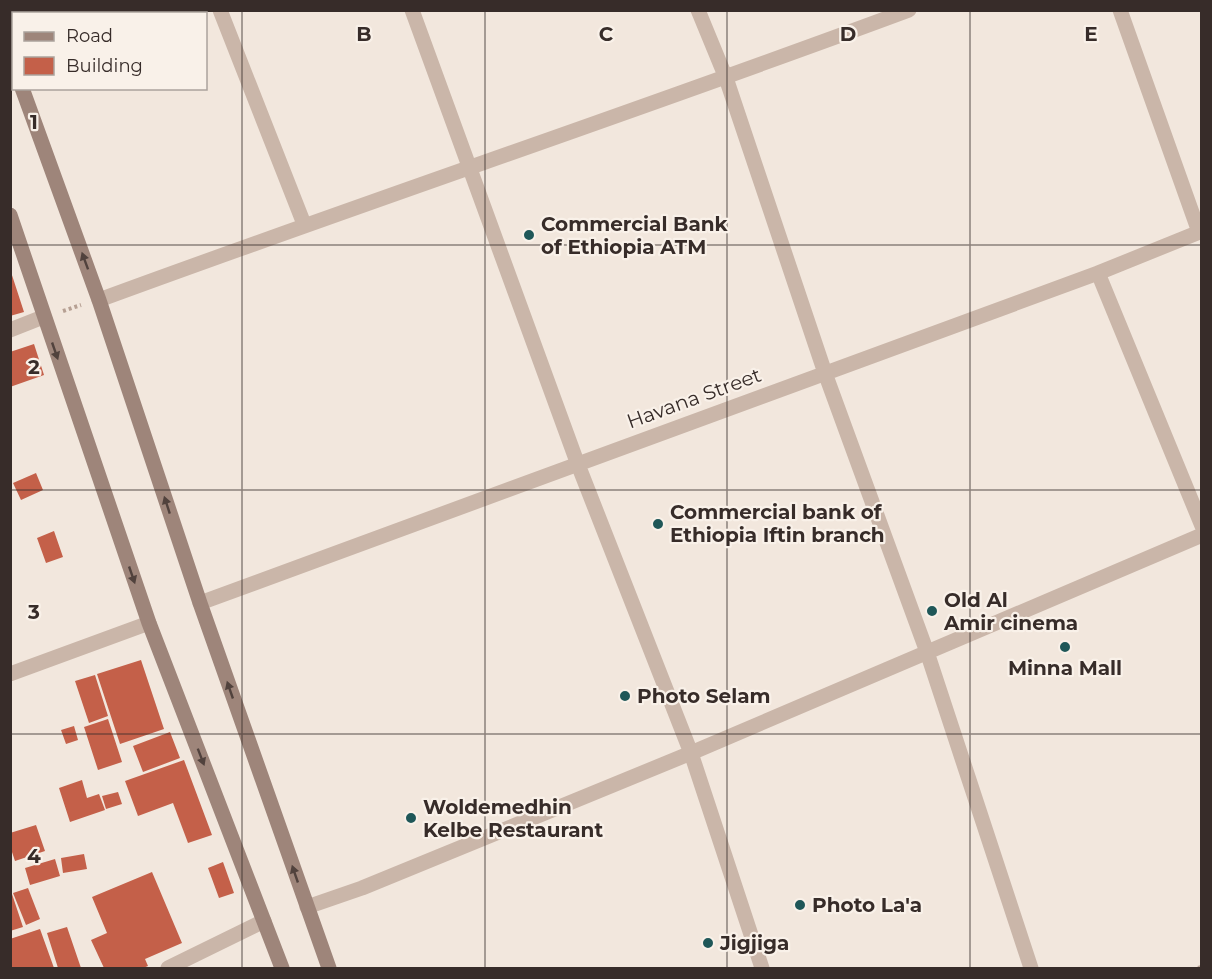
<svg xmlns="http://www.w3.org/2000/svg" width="1212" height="979" viewBox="0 0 1212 979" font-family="Montserrat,sans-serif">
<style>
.building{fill:#c46049}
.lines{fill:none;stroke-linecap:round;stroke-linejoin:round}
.path{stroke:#b6a093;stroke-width:4;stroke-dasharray:3 3;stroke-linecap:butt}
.minor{stroke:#cab6a9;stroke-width:15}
.secondary{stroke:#9e857a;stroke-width:15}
.oneway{fill:#51423d}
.grid{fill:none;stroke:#372c29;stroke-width:1.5;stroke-opacity:0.55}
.poi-dot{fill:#1f5758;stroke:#f9f1e9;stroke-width:2}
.labels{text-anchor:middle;stroke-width:4.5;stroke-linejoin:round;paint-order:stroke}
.poi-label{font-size:20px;font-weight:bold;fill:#372c29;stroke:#f9f1e9;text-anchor:start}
.street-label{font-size:20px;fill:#372c29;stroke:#f9f1e9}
.grid-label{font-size:20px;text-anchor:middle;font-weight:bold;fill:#372c29;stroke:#f9f1e9;stroke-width:4.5;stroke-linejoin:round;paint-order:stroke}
</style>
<rect width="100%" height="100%" fill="#f2e7dd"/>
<path class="building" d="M10 269 24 312 10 316Z
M34 344 44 375 10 387V352Z
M36 473 43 490 21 500 13 483Z
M54 531 63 557 46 563 37 538Z
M141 660 164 729 120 744 97 674Z
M95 675 108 716 89 723 75 681Z
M108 719 122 762 98 770 84 727Z
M74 726 78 740 66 744 61 730Z
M170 732 180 758 143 772 133 746Z
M184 760 212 835 188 843 173 803 138 816 125 781Z
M82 780 87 798 99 794 105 810 70 822 59 788Z
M118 792 122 804 106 809 102 796Z
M36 825 45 851 15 861 10 846V833Z
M84 854 87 869 63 873 61 858Z
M55 859 60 876 30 885 25 868Z
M223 862 234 893 219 898 208 868Z
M152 872 182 943 145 959 148 966 143 968H104L91 940 107 933 92 897Z
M10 888 23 927 10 931Z
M28 888 40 919 26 925 13 893Z
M67 927 81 968H58L47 933Z
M40 929 54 968H10V939Z"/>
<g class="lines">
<path class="path" d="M63 311 81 305
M1198 968 1202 967"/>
<path class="minor" d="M220 10 304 224
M412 10 577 462 691 753 762 968
M698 10 726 78 825 373 927 652 1031 968
M1120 10 1199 232
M97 14 106 10
M10 44 14 43
M1098 273 1202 526
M99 300C368 201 640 110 909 10
M10 330 43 317
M200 603 1098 273 1202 231
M10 674 149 623
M307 907 362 888 691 753 1202 535
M168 968 264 921"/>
<path class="secondary" d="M10 58 14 66
M22 88 99 300 200 603 329 968
M10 215 149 623 282 968"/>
</g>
<defs><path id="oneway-solid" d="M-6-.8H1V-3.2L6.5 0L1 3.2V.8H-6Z" transform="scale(1.5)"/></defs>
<g class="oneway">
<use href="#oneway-solid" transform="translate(85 261) rotate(-110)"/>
<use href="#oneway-solid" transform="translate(55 351) rotate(71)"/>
<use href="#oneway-solid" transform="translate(167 505) rotate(-108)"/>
<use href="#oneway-solid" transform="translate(132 575) rotate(71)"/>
<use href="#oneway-solid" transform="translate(230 690) rotate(-109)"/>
<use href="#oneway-solid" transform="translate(201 757) rotate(69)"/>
<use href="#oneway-solid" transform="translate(295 874) rotate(-109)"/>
</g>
<path class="grid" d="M242 10V968M485 10V968M727 10V968M970 10V968M10 245H1202M10 490H1202M10 734H1202"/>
<g class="poi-dot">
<circle cx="529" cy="235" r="6"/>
<circle cx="658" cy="524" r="6"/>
<circle cx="932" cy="611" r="6"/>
<circle cx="1065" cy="647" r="6"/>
<circle cx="625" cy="696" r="6"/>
<circle cx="411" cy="818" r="6"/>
<circle cx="800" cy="905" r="6"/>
<circle cx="708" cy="943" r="6"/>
</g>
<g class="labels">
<g class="poi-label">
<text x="541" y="231">Commercial Bank<tspan x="541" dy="23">of Ethiopia ATM</tspan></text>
<text x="670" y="519">Commercial bank of<tspan x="670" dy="23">Ethiopia Iftin branch</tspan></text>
<text x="944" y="607">Old Al<tspan x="944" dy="23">Amir cinema</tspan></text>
<text x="1065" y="675" text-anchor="middle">Minna Mall</text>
<text x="637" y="703">Photo Selam</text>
<text x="423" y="814">Woldemedhin<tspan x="423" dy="23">Kelbe Restaurant</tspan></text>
<text x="812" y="912">Photo La'a</text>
<text x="720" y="950">Jigjiga</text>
</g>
<g class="street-label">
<text transform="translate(694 398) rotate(-20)" y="7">Havana Street</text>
</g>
</g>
<g class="grid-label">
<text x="364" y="41">B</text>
<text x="606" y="41">C</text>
<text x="848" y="41">D</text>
<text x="1091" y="41">E</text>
<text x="34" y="129">1</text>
<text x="34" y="374">2</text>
<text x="34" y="619">3</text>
<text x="34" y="863">4</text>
</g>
<rect width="1212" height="979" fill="none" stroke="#372c29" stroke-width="24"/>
<rect x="12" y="12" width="195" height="78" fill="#f9f1e9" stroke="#aba29c" stroke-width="1.5"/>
<rect x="24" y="32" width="30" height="9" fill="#9e857a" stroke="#aba29c" stroke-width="1.5"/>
<text x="66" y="42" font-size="18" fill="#372c29">Road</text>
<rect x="24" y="57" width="30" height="18" fill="#c46049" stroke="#aba29c" stroke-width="1.5"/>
<text x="66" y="72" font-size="18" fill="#372c29">Building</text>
</svg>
